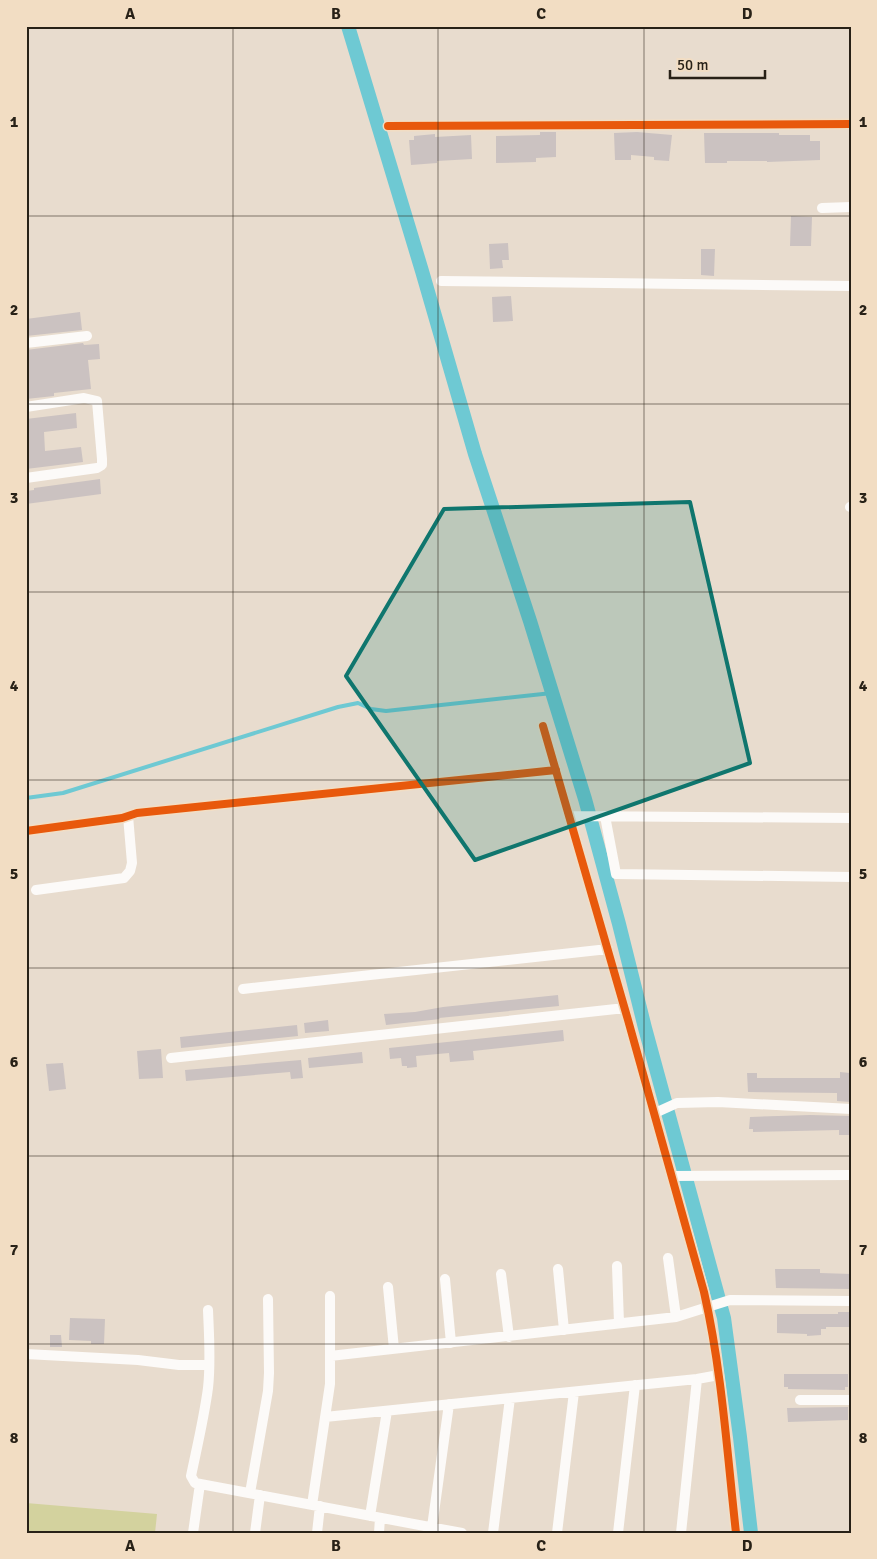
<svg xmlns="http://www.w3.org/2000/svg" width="877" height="1559" viewBox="0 0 877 1559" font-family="Signika,sans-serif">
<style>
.green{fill:#d3d29e}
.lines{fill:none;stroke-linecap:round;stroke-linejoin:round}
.stream{stroke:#6ec9d3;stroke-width:4}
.canal{stroke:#6ec9d3;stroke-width:14}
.building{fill:#cbc2c1}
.street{stroke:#fcfaf8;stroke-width:10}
.cycleway-casing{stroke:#f2ddc3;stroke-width:11}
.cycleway{stroke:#e8590c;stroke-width:8}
.marked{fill:#0f766e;fill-opacity:0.2;stroke:#0f766e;stroke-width:4;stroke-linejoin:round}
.grid{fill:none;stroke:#282117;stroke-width:1;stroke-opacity:0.55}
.neatline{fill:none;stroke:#282117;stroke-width:2}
.grid-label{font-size:16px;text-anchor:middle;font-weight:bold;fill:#282117}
</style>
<rect width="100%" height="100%" fill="#e8dcce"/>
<path class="green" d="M26 1503 157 1514 155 1533H26Z"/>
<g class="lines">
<path class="stream" d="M26 798 63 793 338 707 358 703 371 709 386 711 552 693"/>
<path class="canal" d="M348 26 422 271 475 454 530 621 585 799 619 924 645 1028 724 1318 740 1437 751 1533"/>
</g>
<path class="building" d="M540 132H556V157L536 158V162L496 163V136L540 135Z
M637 132 672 135 669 161 654 160V157L631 155V160H615L614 133Z
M704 133H779V135H810V141H820V160L767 162V161H727V163H705Z
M435 134V137L471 135 472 159 437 161V163L411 165 409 140H414V136Z
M791 216 812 217 811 246H790Z
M508 243 509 260H502L503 268 490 269 489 244Z
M701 249H715L714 276 701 275Z
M511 296 513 321 493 322 492 297Z
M80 312 82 330 26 336V319Z
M83 343 84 345 99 344 100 359 88 360 91 389 54 393V396L26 399V350Z
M76 413 77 428 44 432 45 451 81 447 83 462 26 469V419Z
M100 479 101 494 26 504V491L34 490V488Z
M558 995 559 1006 439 1018 440 1019 386 1025 384 1014 415 1012 443 1007Z
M328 1020 329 1031 305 1033 304 1023Z
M297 1025 298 1036 181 1048 180 1037Z
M563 1030 564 1041 473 1051 474 1060 450 1062 449 1053 416 1056 417 1067 407 1068V1066H402L401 1058 390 1059 389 1048Z
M161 1049 163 1078 139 1079 137 1051Z
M362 1052 363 1063 309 1068 308 1058Z
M301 1060 303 1078 291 1079 290 1072 186 1081 185 1070Z
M63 1063 66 1089 49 1091 46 1064Z
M840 1072 850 1073 851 1102 837 1101V1093L748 1092 747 1073H757V1078H840Z
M810 1115 851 1116V1135H839V1130L753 1132V1129H749L750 1117Z
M775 1269H820V1273L851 1274V1289L776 1288Z
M838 1312H851V1327H826V1329H821V1335L807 1336V1334L777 1333V1314H838Z
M70 1318 105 1319 104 1344H91V1341L69 1340Z
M50 1335H61L62 1347H50Z
M784 1374H848V1387H845V1390L788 1389V1387H784Z
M848 1407V1420L788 1422 787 1408Z"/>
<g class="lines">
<path class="street" d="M388 126 851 124
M822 208 851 207
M441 281 851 286
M26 343 87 336
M26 407 84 398 97 401 102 459V465L97 468 26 478
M850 507H851
M543 726 628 1020 704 1292C722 1371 727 1452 736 1533
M569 816 851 818
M605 816 616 874 851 877
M26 831 122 818 137 813 556 770
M36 890 124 878 130 871 132 863 128 816
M243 989 608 949
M171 1058 625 1008
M655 1113 677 1103 718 1102 851 1109
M672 1176 851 1175
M668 1258 676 1317
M617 1266 619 1323
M558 1269 564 1330
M501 1274 509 1337
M445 1279 451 1343
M388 1287 394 1349
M208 1310C209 1336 211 1362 208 1388 204 1418 197 1447 191 1476L195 1483 462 1533
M26 1354 138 1360 179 1365H209
M330 1356 676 1317 730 1300 851 1301
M800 1400H851
M325 1417 697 1379 719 1375
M250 1493 268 1391 269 1373 268 1299
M312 1505 330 1384V1296
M370 1516 387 1411
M432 1527 449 1404
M193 1533 200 1484
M255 1533 260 1495
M317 1533 320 1506
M379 1533 380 1518
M493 1533 510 1398
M557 1533 574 1392
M618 1533 635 1385
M681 1533 697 1379"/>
<defs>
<path id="cycleway" d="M388 126 851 124
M543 726 628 1020 704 1292C722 1371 727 1452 736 1533
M26 831 122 818 137 813 556 770"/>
</defs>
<use href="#cycleway" class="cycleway-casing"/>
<use href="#cycleway" class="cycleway"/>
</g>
<path class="marked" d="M690 502 750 763 475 860 346 676 444 509Z"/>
<path class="grid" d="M233 26V1533M438 26V1533M644 26V1533M26 216H851M26 404H851M26 592H851M26 780H851M26 968H851M26 1156H851M26 1344H851"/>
<rect width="877" height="1559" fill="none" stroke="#f2ddc3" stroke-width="55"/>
<path d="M670 70v8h95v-8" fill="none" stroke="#282117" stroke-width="2.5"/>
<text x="677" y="70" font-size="15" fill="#282117" stroke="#f2ddc3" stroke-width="4" paint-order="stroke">50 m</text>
<rect x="28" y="28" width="822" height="1504" class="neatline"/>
<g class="grid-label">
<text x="130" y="19">A</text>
<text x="336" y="19">B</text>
<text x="541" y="19">C</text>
<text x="747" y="19">D</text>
<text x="14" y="127">1</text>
<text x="863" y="127">1</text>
<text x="14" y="315">2</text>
<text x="863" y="315">2</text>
<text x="14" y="503">3</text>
<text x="863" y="503">3</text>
<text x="14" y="691">4</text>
<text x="863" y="691">4</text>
<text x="14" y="879">5</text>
<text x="863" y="879">5</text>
<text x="14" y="1067">6</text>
<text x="863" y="1067">6</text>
<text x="14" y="1255">7</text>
<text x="863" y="1255">7</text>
<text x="14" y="1443">8</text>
<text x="863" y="1443">8</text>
<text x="130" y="1551">A</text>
<text x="336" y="1551">B</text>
<text x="541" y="1551">C</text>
<text x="747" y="1551">D</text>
</g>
</svg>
